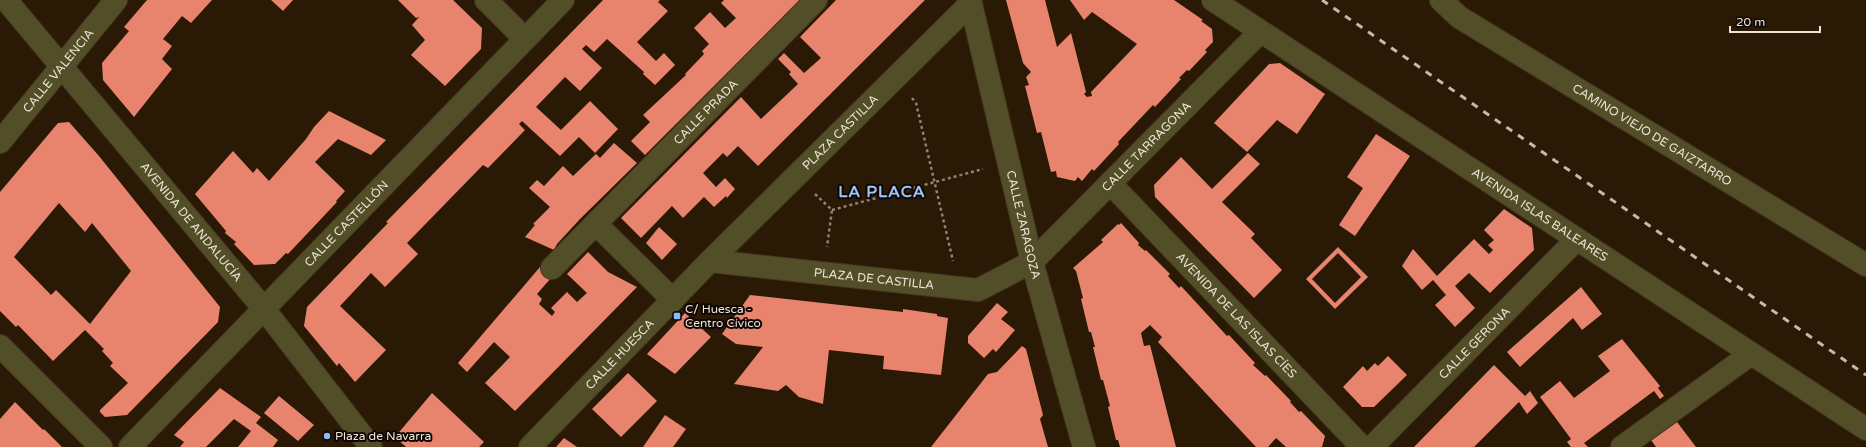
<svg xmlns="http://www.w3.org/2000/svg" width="1866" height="447" viewBox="0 0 1866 447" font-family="'Varela Round',sans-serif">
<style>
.building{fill:#e8846d;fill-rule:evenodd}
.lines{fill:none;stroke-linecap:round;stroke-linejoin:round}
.minor-casing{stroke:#463522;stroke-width:24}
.path{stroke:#908171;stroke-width:2.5;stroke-dasharray:3 3;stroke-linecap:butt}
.minor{stroke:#524e27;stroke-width:22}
.rail{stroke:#c6b9ab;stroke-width:3;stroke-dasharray:7 7;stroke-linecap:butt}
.poi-dot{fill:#88bafc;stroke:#0d0602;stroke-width:1.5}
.labels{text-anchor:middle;stroke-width:4;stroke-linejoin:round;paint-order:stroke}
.street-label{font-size:12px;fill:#efe3d7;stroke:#0d0602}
.poi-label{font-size:12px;fill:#efe3d7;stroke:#0d0602;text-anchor:start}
.district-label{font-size:16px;font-weight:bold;letter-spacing:1px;fill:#9fc4f5;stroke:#0d0602}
</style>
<rect width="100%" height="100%" fill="#2a1905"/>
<path class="building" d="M147 0H212L191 23 182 16 163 39 172 46 162 59 172 69 134 117 103 80 102 63 129 31 124 27Z
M271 0H293L283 11Z
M398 0H453L482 28 481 49 445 86 411 55 425 40 412 25 419 17 416 18Z
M603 0H660L658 2 668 11 637 42 656 61 664 53 675 65 655 85 643 74 644 72 607 39 594 52 586 45 582 49 602 68 580 91 565 77 536 107 561 130 590 101 618 129 595 153 579 137 560 156 522 121 519 124 525 130 488 168 483 165 407 243 418 254 385 287 371 273 340 306 386 350 355 382 339 363 337 366 304 326 307 307 388 223 386 222Z
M724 0H800L645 155 631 141 650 122 643 115 686 75 685 74 704 54 702 51 709 44 694 28 710 12 725 28 736 18 721 3Z
M836 0H925L758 166 738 146 727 157 723 153 703 173 716 187 725 178 735 189 727 198 726 196 714 207 704 197 683 218 672 206 641 238 621 218 741 97 761 119 798 84 789 74 791 72 778 59 784 53 804 73 821 58 800 37Z
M1006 0H1045L1057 47 1071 33 1086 92 1084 94 1087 97 1092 96 1091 92 1137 44 1092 12 1084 20 1070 0H1174L1203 20 1201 21 1212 29 1213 42 1205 50 1207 52 1189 71 1187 70 1179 78 1181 79 1155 107 1153 105 1118 142 1119 144 1094 171 1092 169 1082 181 1078 177 1075 181 1057 177 1056 171 1051 172 1041 132 1037 133 1025 86 1029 85 1026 77 1031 72 1023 63Z
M1280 63 1325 94 1297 134 1277 120 1247 152 1214 123 1269 64Z
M329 111 386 140 371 155 338 139 315 162 345 191 336 201 337 202 288 254 286 253 275 264 254 265 234 244 236 242 225 233 226 231 195 194 233 151 253 173 257 168 269 181 306 139 314 127Z
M69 122 99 156 220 307 218 322 127 415 105 417 100 412V410L128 383 110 366 113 363 102 351 104 349 85 330 53 361 18 325 16 327 0 311V192L58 123ZM59 203 85 232 92 223 131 271 90 324 56 290 51 295 14 257Z
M1376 134 1410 156 1355 236 1339 225 1363 188 1347 177Z
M614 143 637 163 580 219 557 244 554 250 525 237 535 225 533 224 550 207 529 188 537 180 544 186 563 166 573 176 596 154 600 158Z
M1248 153 1260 164 1222 202 1255 234 1251 238 1282 270 1254 298 1155 197 1154 185 1181 157 1212 189Z
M1504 209 1532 228 1534 250 1490 293 1469 273 1455 286 1475 308 1455 327 1435 305 1446 295 1433 280 1422 290 1402 266 1413 249 1437 276 1474 239 1489 254 1493 250 1488 245 1494 240 1484 230Z
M1121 223 1139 243 1138 245 1145 251 1146 250 1170 274 1168 276 1179 288 1181 286 1227 336 1229 335 1255 363 1253 365 1265 376 1266 375 1291 401 1290 402 1299 412 1301 411 1325 436 1322 447H1286L1276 438 1268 447H1256L1158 342 1162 337 1150 325 1141 333 1144 346 1150 345 1176 447H1120L1118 440H1116L1108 407 1110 406 1103 380H1101L1093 347H1095L1091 332H1089L1081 299 1083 298 1076 271 1073 268 1103 242 1101 240 1118 224 1119 225Z
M659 227 677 244 662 260 646 243Z
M1338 247 1368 277 1335 309 1306 279ZM1338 253 1361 277 1335 303 1312 279Z
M588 252 608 272 637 287 515 411 485 383 510 357 494 342 467 372 458 363 540 267 551 278 537 294 542 299 539 304 552 316 555 312 551 308 567 292 577 302 587 293 567 274Z
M1581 287 1602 314 1582 330 1573 318 1520 367 1507 352Z
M750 295 903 312V309L937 314V316L948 318 941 375 883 369 884 356 829 350 823 404 799 397 786 385 778 391 734 384 763 347 736 344 722 334Z
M997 303 1008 312 1001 319 1015 330 996 352 993 349 984 358 968 343V336Z
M685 313 711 337 675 374 647 354Z
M1622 339 1660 386 1658 388 1664 396 1660 399 1654 391 1584 443 1588 447H1571L1567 442 1571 439 1540 397 1560 381 1574 398 1610 371 1598 356Z
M1022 346 1026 349 1043 415 1040 419 1048 447H931L988 374 997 372Z
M1388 356 1407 375 1374 407H1362L1343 387 1363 366 1367 371 1375 363 1378 366Z
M1494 365 1525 396 1530 391 1538 403 1527 414 1519 402 1474 447H1414Z
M628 373 657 401 621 437 592 409Z
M220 388 261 417 256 423 278 440 273 447H238L251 431 234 419 206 447H180L184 442 174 435Z
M432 393 484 442 479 447H406L395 437Z
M279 396 314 425 298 441 264 413Z
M15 402 43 430 44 429 62 447H0V419Z
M665 415 686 429 673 447H643Z
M1677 422 1696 447H1656L1651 440Z
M564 438 577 447H556Z"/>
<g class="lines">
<defs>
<g id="minor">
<path id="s1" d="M6 0 264 309 371 447"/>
<path d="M486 0 525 39"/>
<path id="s2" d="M970 0 1032 262 1084 447"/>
<path id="s3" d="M1213 0 1866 429"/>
<path id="s4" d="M1441 0 1459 17 1866 265"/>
<path id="s5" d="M0 142 116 0"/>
<path id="s6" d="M1110 183 1362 447"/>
<path d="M596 224 673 300"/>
<path id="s7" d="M710 261 978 290 1032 262 1260 32"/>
<path id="s8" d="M552 268 816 0"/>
<path d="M0 346 101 447"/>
<path id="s9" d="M130 447 563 0"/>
<path id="s10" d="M530 447 710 261 971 3"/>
<path id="s11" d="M1372 447 1577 239"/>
<path d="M1622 447 1751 354"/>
</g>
</defs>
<use href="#minor" class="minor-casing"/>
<path class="path" d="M912 98 916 103 953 261
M815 194 832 210 827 247
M832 210 983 169"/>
<use href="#minor" class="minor"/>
<path class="rail" d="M1322 0 1866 375"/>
</g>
<g class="poi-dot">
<rect x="673" y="312" width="8" height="8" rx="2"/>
<circle cx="327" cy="436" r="4"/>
</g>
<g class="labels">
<g class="street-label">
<text dy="4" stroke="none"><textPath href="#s5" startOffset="92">CALLE VALENCIA</textPath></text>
<text dy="4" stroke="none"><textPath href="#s8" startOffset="219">CALLE PRADA</textPath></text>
<text dy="4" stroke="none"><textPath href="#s10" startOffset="442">PLAZA CASTILLA</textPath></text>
<text dy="4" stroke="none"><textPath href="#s4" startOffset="251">CAMINO VIEJO DE GAIZTARRO</textPath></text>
<text dy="4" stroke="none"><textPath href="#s7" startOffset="493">CALLE TARRAGONA</textPath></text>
<text dy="4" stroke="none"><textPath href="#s3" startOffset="391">AVENIDA ISLAS BALEARES</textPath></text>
<text dy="4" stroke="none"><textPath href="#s1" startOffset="289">AVENIDA DE ANDALUCÍA</textPath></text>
<text dy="4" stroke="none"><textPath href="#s9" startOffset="311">CALLE CASTELLÓN</textPath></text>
<text dy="4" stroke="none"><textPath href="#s2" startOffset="231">CALLE ZARAGOZA</textPath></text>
<text dy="4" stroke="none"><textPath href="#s7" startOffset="165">PLAZA DE CASTILLA</textPath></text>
<text dy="4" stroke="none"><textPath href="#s6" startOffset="183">AVENIDA DE LAS ISLAS CÍES</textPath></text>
<text dy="4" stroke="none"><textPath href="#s11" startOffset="146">CALLE GERONA</textPath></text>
<text dy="4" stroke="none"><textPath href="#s10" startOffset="129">CALLE HUESCA</textPath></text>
</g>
<g class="poi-label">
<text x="685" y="313">C/ Huesca -<tspan x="685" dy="14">Centro Cívico</tspan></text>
<text x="335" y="440">Plaza de Navarra</text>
</g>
<g class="district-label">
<text x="882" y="197">LA PLACA</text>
</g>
</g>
<path d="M1730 26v6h90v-6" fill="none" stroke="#efe3d7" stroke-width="2"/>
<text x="1736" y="26" font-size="12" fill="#efe3d7" stroke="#0d0602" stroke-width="3" paint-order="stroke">20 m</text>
</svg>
